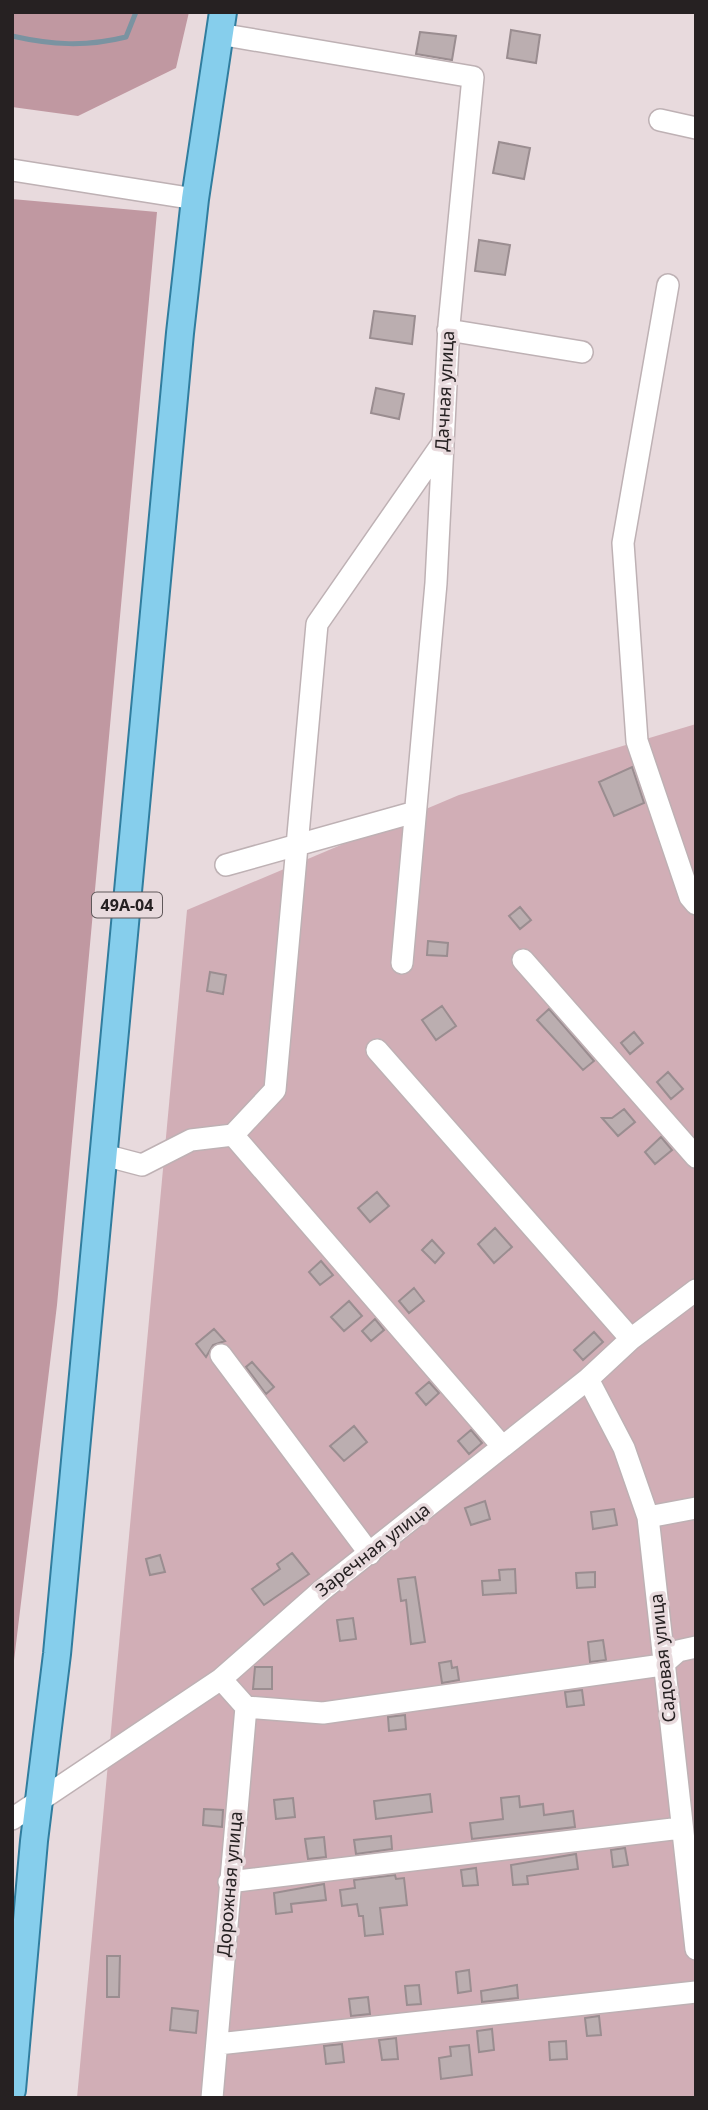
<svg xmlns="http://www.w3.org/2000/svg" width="708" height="2110" viewBox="0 0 708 2110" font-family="'Noto Sans',sans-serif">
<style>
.green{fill:#d1aeb6}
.forest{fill:#c098a1}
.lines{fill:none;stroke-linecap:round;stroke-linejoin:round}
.stream{stroke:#7a93a1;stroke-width:5}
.building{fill:#bbaeb0;stroke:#9a8d90;stroke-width:2}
.minor-casing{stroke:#beb1b4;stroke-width:24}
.major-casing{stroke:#307d9e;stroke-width:30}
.minor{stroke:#fff;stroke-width:21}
.major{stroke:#86ceec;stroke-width:26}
.labels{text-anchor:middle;stroke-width:7;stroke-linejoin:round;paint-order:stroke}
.shield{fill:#e8dadd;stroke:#60585a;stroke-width:2}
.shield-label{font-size:16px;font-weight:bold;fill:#262122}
.street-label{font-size:18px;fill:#262122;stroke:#e8dadd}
</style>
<rect width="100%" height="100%" fill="#e8dadd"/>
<path class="green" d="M696 724V2098H77L187 910 459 795Z"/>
<path class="forest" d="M12 12H189L176 68 78 116 12 107Z
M12 199 157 212 57 1305 12 1677Z"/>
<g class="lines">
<path class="stream" d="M12 36C52 45 86 47 126 37L136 12"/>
</g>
<path class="building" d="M511 30 540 35 536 63 507 58Z
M420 32 456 36 452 60 416 54Z
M499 142 530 148 524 179 493 173Z
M479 240 510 245 505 275 475 271Z
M374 311 415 316 412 344 370 338Z
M376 388 404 394 399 419 371 413Z
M632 767 644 803 614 816 599 782Z
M520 907 531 920 520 929 509 916Z
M428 941 448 943 447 956 427 955Z
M210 972 226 975 223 994 207 991Z
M442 1006 456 1026 436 1040 422 1020Z
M549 1009 594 1061 583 1070 537 1020Z
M634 1032 643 1043 630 1054 621 1043Z
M668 1072 683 1089 671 1099 657 1082Z
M624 1109 635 1122 618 1136 602 1118H612Z
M661 1137 672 1150 655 1164 645 1152Z
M377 1192 389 1206 370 1222 358 1208Z
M495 1228 512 1247 494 1263 478 1244Z
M432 1240 444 1253 435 1263 422 1250Z
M321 1261 333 1275 320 1285 309 1272Z
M414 1288 424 1301 409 1313 399 1301Z
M349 1301 362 1316 344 1331 331 1317Z
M375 1319 384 1330 371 1341 362 1331Z
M214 1329 225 1341 213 1345 206 1357 196 1344Z
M594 1332 603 1342 583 1360 574 1350Z
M252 1362 274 1387 266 1394 246 1367Z
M429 1382 439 1393 426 1405 416 1393Z
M354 1426 367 1442 344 1461 330 1446Z
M471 1430 482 1443 469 1454 458 1441Z
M485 1501 490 1519 471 1525 465 1508Z
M614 1509 617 1525 593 1529 591 1512Z
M292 1553 309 1574 264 1605 252 1589 280 1569 277 1564Z
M160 1555 165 1572 150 1575 146 1559Z
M515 1569 516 1593 483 1595 482 1581 500 1580 499 1570Z
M595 1572V1587L577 1588 576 1573Z
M415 1577 425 1642 411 1644 406 1600 401 1601 398 1579Z
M353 1618 356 1639 340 1641 337 1620Z
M603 1640 606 1660 590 1662 588 1642Z
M451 1661 452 1668 457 1667 459 1680 442 1683 439 1663Z
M255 1667H272V1689H253Z
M582 1690 584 1705 567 1707 565 1692Z
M405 1715 406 1729 389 1731 388 1717Z
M430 1794 432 1812 376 1819 374 1801Z
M519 1796 520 1807 543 1804 544 1815 573 1811 575 1827 472 1839 470 1823 503 1819 501 1798Z
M293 1798 295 1817 276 1819 274 1800Z
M204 1809 223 1810 222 1827 203 1825Z
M391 1836 392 1849 356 1854 354 1840Z
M324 1837 326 1857 308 1859 305 1839Z
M625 1848 628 1865 613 1867 611 1850Z
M576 1854 578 1869 527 1876 528 1884 513 1885 511 1865Z
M476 1868 478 1885 463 1886 461 1870Z
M395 1875 396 1879 404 1878 407 1905 380 1908 383 1934 365 1936 363 1916H359L357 1904 342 1906 340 1890 355 1888 354 1880Z
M324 1884 326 1900 291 1904 292 1912 276 1914 274 1893Z
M107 1956H120L119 1997H107Z
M469 1970 471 1991 458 1993 456 1972Z
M419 1985 421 2004 407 2005 405 1986Z
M517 1985 518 1998 482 2002 481 1991Z
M368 1997 370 2014 351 2016 349 1999Z
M172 2008 198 2011 196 2033 170 2030Z
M599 2016 601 2035 587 2036 585 2018Z
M492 2029 494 2050 479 2052 477 2031Z
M396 2038 398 2059 382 2060 379 2040Z
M566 2041 567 2059 550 2060 549 2042Z
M342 2044 344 2062 326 2064 324 2046Z
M469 2045 472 2075 441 2079 439 2058 451 2056 450 2047Z"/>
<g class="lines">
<defs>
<path id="minor" d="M219 34 473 77 449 325 436 583 402 963
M660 120 696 128
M12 170 195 199
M668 285 623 543 637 741 690 897 696 904
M448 330 582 352
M226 865 415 812
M523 960 696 1157
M377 1050 631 1339
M233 1135 502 1446
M104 1155 142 1165 191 1140 233 1135 275 1090 317 624 442 444
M221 1355 370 1554
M588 1379 624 1448 648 1517 696 1949
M648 1517 696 1508
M246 1707 323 1713 662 1665 678 1651 696 1647
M12 1819 221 1679 321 1591 588 1379 631 1339 696 1290
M229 1882 681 1828
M218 2044 696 1992
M212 2098 246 1707 221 1679"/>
<path id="major" d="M12 2090 34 1841 57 1654 180 333 195 199 223 12"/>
</defs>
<use href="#minor" class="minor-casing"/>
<use href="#major" class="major-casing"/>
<use href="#minor" class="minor"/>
<use href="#major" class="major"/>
</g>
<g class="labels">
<rect class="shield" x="92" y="892.5" width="70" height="25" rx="5"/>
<g class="shield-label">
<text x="127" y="911">49А-04</text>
</g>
<g class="street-label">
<text transform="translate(445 391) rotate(-87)" y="6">Дачная улица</text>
<text transform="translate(373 1550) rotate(-38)" y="6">Заречная улица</text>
<text transform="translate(663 1658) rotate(-96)" y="6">Садовая улица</text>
<text transform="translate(230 1884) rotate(-85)" y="6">Дорожная улица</text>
</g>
</g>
<rect width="708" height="2110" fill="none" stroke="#262122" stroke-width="28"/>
</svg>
